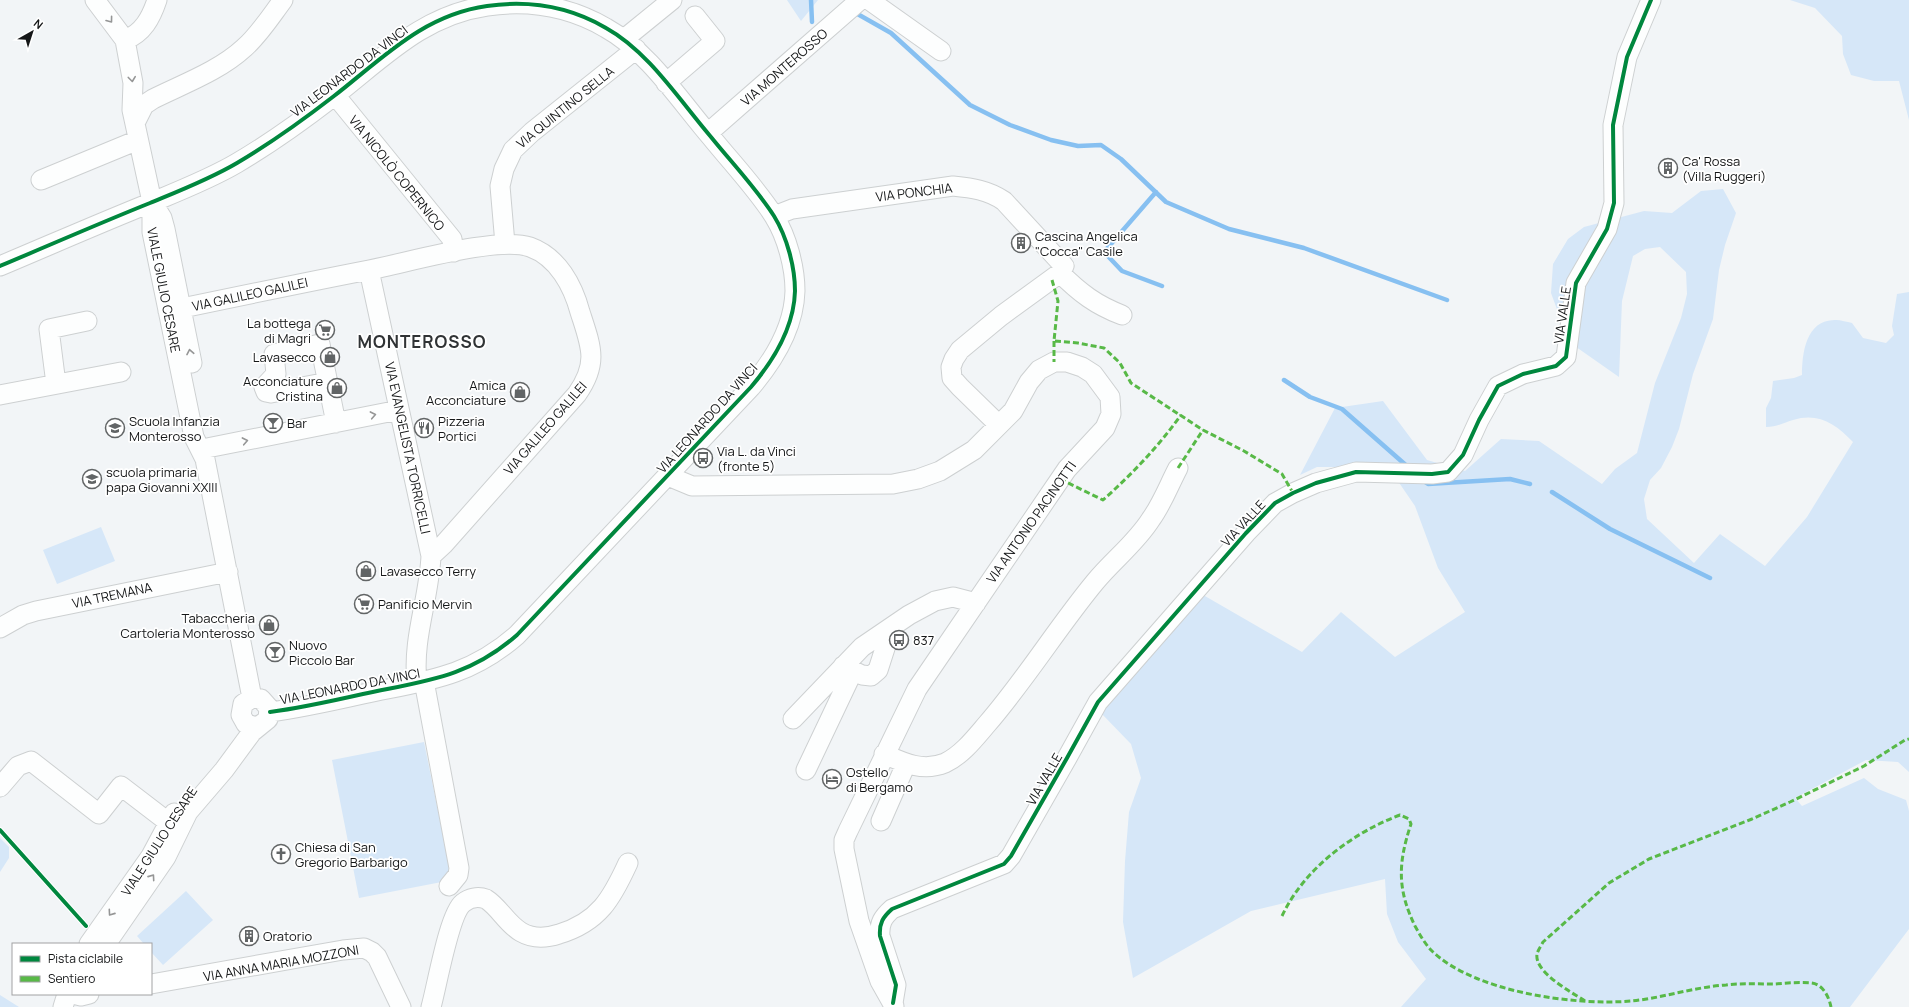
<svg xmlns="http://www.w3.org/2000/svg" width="1909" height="1007" viewBox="0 0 1909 1007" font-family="Manrope,sans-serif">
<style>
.green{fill:#d6e7f8}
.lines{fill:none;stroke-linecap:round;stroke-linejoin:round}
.stream{stroke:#87c0f1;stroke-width:4.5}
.minor-casing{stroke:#cdd0d1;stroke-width:21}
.minor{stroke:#fdfefe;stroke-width:19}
.quiet{stroke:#58b947;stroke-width:3;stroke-dasharray:6 3;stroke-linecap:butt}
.cycleway-casing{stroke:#fff;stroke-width:6}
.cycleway{stroke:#00873e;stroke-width:4}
.oneway{stroke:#959696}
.labels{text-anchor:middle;stroke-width:3.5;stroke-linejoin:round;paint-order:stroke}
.street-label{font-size:13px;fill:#151718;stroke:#fff}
.poi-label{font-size:13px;fill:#151718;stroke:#fff;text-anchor:start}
.district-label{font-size:17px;font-weight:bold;letter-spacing:1px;fill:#303335;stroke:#fff}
</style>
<rect width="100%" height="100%" fill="#f2f5f7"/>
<path class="green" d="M787 0H818L801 21Z
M1790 0H1909V120L1899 81H1874L1851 75 1843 54 1842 36 1815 8Z
M1723 189 1736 213 1725 245 1719 270 1713 319 1693 374 1679 429 1672 447 1661 468 1650 480 1644 499 1647 519 1694 563 1720 534 1765 566 1807 517 1853 442C1836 424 1818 412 1793 420 1783 423 1777 427 1766 427V408L1771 398 1773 381 1794 378 1802 375C1802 353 1806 319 1836 320 1841 320 1847 322 1852 323L1863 338 1886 343 1894 335 1892 326 1897 294 1909 292V772L1898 762 1866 760 1795 798 1802 806 1864 778 1878 789 1906 800 1909 811V929L1850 1007H1401L1426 979 1398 942 1387 914 1385 879 1251 911 1133 978 1123 922 1125 861 1129 812 1141 778 1131 744 1100 712 1198 592 1302 652 1341 612 1395 657 1465 612 1438 568 1415 506 1391 471 1378 467H1317L1300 475 1335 408 1383 401 1427 460 1465 471 1501 439 1539 441 1602 484 1615 469 1637 453 1655 383 1681 318 1687 294 1686 272 1660 247 1645 249 1633 256 1622 301 1619 377 1569 342 1551 293 1553 264 1568 239 1584 227 1644 211 1672 213 1701 191Z
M101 527 115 561 57 584 43 550Z
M424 742 452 880 359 898 332 760Z
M0 838 9 847V858L0 872Z
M186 891 213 920 163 965 151 952V944H144L137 936Z
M0 995 19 1007H0Z"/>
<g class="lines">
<path class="stream" d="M811 0 812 22
M854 12 891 33 970 105 1010 125 1051 140 1078 146 1101 145 1121 159 1166 202 1229 229 1304 248 1447 300
M1156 192 1104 252 1122 271 1162 286
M1284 380 1310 397 1342 409 1408 467
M1422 480 1428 484 1510 479 1530 484
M1552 492 1610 529 1710 578"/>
<defs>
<path id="minor" d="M95 0 125 40 133 83 132 110 152 202V232L194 437 205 459 252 698
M869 0 941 51
M624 39 672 0
M125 40C143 33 151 18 157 0
M666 83 715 41 695 16
M335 95 452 239 454 252
M135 123 144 105 153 99C183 84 219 71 244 48 259 35 271 16 283 0
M708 133 860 0
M41 180 138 140
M154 205 162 218 165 229 192 363
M774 216 792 209 953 186C972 188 988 190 1004 201L1064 266 1060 273 1001 316 960 350 954 359 951 367 952 378 960 387 999 425
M505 244 500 186 504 169 513 150 532 132 636 49
M0 266C50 245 100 223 150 203 179 191 210 179 237 163 271 143 303 120 334 96 383 58 423 15 487 6 529 0 570 7 606 28 648 51 680 101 711 137 732 163 756 188 774 216 787 237 795 267 795 291 794 327 774 360 751 387L517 635C468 678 424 681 363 694 332 701 301 708 270 712
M369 270 431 556C429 600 412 638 417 683
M1060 273C1080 293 1096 305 1122 315
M168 311C235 297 302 283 369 270 407 263 497 236 530 247 558 257 573 286 580 312 591 346 599 363 577 394L444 544 431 556
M328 382 271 393 266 392 264 387 276 374 274 354 320 344 336 423
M56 384 49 329 87 321
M0 395 121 372
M207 448 399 410
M668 476 692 486 893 484 918 479 940 471 974 450 1013 411 1029 382 1039 370 1054 362H1067L1082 367 1093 374 1110 397 1111 414 1105 428 1067 469 917 689 848 831 844 840V849L859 921 880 981 894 1006
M0 628 23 615 36 611 228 572
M843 666 862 675 871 676 878 670 887 642 896 624
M424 681 459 868 458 875 449 886
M793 719 862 647 909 615 935 601 953 597 976 603
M884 754C904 763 923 772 945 763 962 755 975 738 987 724 1026 679 1057 628 1095 582 1113 560 1136 543 1151 519 1162 504 1169 485 1178 468
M806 770 853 671
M0 787 18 766 31 761 99 814 121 786 168 822
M881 821 906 764
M89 944 151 856 174 813
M106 944 166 857 188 812 224 770 252 732 268 719 269 708 261 699 252 698 243 704 241 715 246 724 257 727
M151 984 343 950 364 948 372 952 377 957 401 1007
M73 994 81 996 89 994
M893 1003 896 985 880 936C879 923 883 917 892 909L1004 864 1011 856 1067 758 1098 702 1246 533 1275 503 1293 493 1316 483 1356 472 1432 474 1448 472 1463 455 1479 420 1498 386 1523 374 1556 366 1566 357 1576 283 1607 229 1614 203 1613 125 1627 57 1651 0
M63 1007 67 994
M431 1007C437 986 449 914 463 903 469 898 478 896 486 899 499 907 507 924 521 932 533 939 547 938 559 934 599 922 612 898 628 863"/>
</defs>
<use href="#minor" class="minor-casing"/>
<use href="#minor" class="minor"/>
<path class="quiet" d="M1052 280 1058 301 1054 341 1078 343 1104 348 1120 363 1131 383 1203 430 1244 451 1282 474 1293 493
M1054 341V362
M1178 468 1203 430
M1060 479 1103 500C1132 474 1158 447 1181 415
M1282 916C1304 869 1352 833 1400 815L1409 819 1411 824C1398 863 1397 889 1415 926 1420 935 1425 944 1432 951 1474 992 1575 1006 1631 1001 1663 998 1694 987 1726 985 1742 983 1759 984 1775 984 1787 983 1799 982 1811 983 1823 984 1829 997 1831 1007
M1585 1001C1571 992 1534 972 1537 954 1538 950 1541 946 1543 942L1609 883 1649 859 1752 819 1790 802 1864 766 1905 740 1909 739"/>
<defs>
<path id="cycleway" d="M0 266C50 245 100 223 150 203 179 191 210 179 237 163 271 143 303 120 334 96 383 58 423 15 487 6 529 0 570 7 606 28 648 51 680 101 711 137 732 163 756 188 774 216 787 237 795 267 795 291 794 327 774 360 751 387L517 635C468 678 424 681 363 694 332 701 301 708 270 712
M0 830 86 926
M893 1003 896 985 880 936C879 923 883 917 892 909L1004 864 1011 856 1067 758 1098 702 1246 533 1275 503 1293 493 1316 483 1356 472 1432 474 1448 472 1463 455 1479 420 1498 386 1523 374 1556 366 1566 357 1576 283 1607 229 1614 203 1613 125 1627 57 1651 0"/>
</defs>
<use href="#cycleway" class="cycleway-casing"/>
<use href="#cycleway" class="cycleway"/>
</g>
<defs><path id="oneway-chevron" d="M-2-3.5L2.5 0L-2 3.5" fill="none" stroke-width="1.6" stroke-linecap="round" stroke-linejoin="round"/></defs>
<g class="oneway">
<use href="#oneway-chevron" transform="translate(110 20) rotate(53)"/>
<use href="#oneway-chevron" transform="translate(132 79) rotate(83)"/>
<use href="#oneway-chevron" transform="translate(190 352) rotate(-101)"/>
<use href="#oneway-chevron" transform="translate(373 415) rotate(-11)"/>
<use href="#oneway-chevron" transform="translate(245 441) rotate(-11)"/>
<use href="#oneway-chevron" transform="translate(152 877) rotate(-55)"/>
<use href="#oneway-chevron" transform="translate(111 913) rotate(125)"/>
</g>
<defs>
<symbol id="building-ring" viewBox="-11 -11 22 22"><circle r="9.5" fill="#fff" stroke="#626566" stroke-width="1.5"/><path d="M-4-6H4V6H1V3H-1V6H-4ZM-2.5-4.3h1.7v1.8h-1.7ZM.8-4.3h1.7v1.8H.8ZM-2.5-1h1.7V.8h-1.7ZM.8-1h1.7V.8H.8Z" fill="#626566"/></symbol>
<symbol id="supermarket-ring" viewBox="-11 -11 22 22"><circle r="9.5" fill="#fff" stroke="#626566" stroke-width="1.5"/><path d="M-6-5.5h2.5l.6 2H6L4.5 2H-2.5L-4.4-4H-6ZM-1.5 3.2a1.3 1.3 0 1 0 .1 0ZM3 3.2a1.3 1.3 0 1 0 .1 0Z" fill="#626566"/></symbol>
<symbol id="shop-ring" viewBox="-11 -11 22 22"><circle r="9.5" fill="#fff" stroke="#626566" stroke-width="1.5"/><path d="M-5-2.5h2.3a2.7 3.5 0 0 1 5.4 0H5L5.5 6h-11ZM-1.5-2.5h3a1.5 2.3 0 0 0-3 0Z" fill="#626566"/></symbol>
<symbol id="bar-ring" viewBox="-11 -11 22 22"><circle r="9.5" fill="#fff" stroke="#626566" stroke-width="1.5"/><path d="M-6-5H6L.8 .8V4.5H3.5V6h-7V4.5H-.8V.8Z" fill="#626566"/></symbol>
<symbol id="school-ring" viewBox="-11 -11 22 22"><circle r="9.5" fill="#fff" stroke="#626566" stroke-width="1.5"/><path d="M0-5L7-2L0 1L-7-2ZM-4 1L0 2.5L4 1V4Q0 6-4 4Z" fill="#626566"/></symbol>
<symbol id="restaurant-ring" viewBox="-11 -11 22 22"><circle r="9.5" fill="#fff" stroke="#626566" stroke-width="1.5"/><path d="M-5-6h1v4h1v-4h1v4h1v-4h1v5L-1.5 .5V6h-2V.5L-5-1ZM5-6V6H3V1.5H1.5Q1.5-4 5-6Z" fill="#626566"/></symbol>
<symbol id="bus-ring" viewBox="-11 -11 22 22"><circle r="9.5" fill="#fff" stroke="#626566" stroke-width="1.5"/><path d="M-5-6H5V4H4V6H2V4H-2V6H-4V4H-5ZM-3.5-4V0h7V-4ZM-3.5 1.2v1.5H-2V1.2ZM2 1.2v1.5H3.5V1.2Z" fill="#626566"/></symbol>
<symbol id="hotel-ring" viewBox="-11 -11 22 22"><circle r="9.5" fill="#fff" stroke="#626566" stroke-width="1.5"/><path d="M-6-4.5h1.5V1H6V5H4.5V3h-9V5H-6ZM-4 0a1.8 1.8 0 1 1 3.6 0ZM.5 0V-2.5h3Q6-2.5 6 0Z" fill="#626566"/></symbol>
<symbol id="church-ring" viewBox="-11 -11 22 22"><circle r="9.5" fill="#fff" stroke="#626566" stroke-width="1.5"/><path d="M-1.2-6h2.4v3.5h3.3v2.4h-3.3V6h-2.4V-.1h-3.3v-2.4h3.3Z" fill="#626566"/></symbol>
</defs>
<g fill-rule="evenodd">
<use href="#building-ring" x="1657" y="157" width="22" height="22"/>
<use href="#building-ring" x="1010" y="232" width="22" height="22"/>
<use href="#supermarket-ring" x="314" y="319" width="22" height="22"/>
<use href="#shop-ring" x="319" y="346" width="22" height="22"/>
<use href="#shop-ring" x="326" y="377" width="22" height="22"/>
<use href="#shop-ring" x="509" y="381" width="22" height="22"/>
<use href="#bar-ring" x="262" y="412" width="22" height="22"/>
<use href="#school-ring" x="104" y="417" width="22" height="22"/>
<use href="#restaurant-ring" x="413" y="417" width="22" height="22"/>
<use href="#bus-ring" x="692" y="447" width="22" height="22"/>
<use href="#school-ring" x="81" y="468" width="22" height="22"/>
<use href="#shop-ring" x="355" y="560" width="22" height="22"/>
<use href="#supermarket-ring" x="353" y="593" width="22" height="22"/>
<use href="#shop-ring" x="258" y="614" width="22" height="22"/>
<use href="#bus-ring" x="888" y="629" width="22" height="22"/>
<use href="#bar-ring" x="264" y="641" width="22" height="22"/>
<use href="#hotel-ring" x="821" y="768" width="22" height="22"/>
<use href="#church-ring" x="270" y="843" width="22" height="22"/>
<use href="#building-ring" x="238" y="925" width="22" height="22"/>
</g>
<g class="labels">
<g class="street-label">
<text transform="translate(784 67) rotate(-41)" y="5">VIA MONTEROSSO</text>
<text transform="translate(349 71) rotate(-37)" y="5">VIA LEONARDO DA VINCI</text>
<text transform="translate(565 107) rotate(-39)" y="5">VIA QUINTINO SELLA</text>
<text transform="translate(397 173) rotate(51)" y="5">VIA NICOLÒ COPERNICO</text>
<text transform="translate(914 192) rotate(-7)" y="5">VIA PONCHIA</text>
<text transform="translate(164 290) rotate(79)" y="5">VIALE GIULIO CESARE</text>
<text transform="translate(250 294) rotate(-12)" y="5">VIA GALILEO GALILEI</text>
<text transform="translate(1562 315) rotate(-82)" y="5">VIA VALLE</text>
<text transform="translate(707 418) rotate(-48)" y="5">VIA LEONARDO DA VINCI</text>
<text transform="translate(545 428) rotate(-49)" y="5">VIA GALILEO GALILEI</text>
<text transform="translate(408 448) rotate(78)" y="5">VIA EVANGELISTA TORRICELLI</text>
<text transform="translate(1031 522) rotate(-55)" y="5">VIA ANTONIO PACINOTTI</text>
<text transform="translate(1243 523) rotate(-47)" y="5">VIA VALLE</text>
<text transform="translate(112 595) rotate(-12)" y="5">VIA TREMANA</text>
<text transform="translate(350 686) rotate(-11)" y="5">VIA LEONARDO DA VINCI</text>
<text transform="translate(1044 779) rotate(-60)" y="5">VIA VALLE</text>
<text transform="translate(159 841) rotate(-57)" y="5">VIALE GIULIO CESARE</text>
<text transform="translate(281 963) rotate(-10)" y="5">VIA ANNA MARIA MOZZONI</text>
</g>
<g class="poi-label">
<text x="1682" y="166">Ca' Rossa<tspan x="1682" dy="15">(Villa Ruggeri)</tspan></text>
<text x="1035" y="241">Cascina Angelica<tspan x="1035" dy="15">"Cocca" Casile</tspan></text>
<text x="311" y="328" text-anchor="end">La bottega<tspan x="311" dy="15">di Magri</tspan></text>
<text x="316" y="362" text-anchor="end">Lavasecco</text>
<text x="323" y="386" text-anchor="end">Acconciature<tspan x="323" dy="15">Cristina</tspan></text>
<text x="506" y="390" text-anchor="end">Amica<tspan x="506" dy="15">Acconciature</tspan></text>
<text x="129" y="426">Scuola Infanzia<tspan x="129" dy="15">Monterosso</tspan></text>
<text x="438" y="426">Pizzeria<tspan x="438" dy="15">Portici</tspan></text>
<text x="287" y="428">Bar</text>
<text x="717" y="456">Via L. da Vinci<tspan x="717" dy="15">(fronte 5)</tspan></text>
<text x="106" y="477">scuola primaria<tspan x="106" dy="15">papa Giovanni XXIII</tspan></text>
<text x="380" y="576">Lavasecco Terry</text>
<text x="378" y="609">Panificio Mervin</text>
<text x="255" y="623" text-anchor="end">Tabaccheria<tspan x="255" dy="15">Cartoleria Monterosso</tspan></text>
<text x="913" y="645">837</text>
<text x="289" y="650">Nuovo<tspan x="289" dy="15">Piccolo Bar</tspan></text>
<text x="846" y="777">Ostello<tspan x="846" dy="15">di Bergamo</tspan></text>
<text x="295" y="852">Chiesa di San<tspan x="295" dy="15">Gregorio Barbarigo</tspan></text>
<text x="263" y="941">Oratorio</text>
</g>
<g class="district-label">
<text x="422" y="348">MONTEROSSO</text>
</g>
</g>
<rect x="12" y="943" width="140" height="52" fill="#ffffff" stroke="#a1a2a3"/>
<rect x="20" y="956" width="20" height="6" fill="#00873e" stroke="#a1a2a3"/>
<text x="48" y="963" font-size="12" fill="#151718">Pista ciclabile</text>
<rect x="20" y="976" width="20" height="6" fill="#58b947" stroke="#a1a2a3"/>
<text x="48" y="983" font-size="12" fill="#151718">Sentiero</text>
<g transform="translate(32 32) rotate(39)" stroke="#ffffff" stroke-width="3" paint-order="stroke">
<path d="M0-3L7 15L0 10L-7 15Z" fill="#151718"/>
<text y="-6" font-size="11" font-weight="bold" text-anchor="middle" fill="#151718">N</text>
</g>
</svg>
